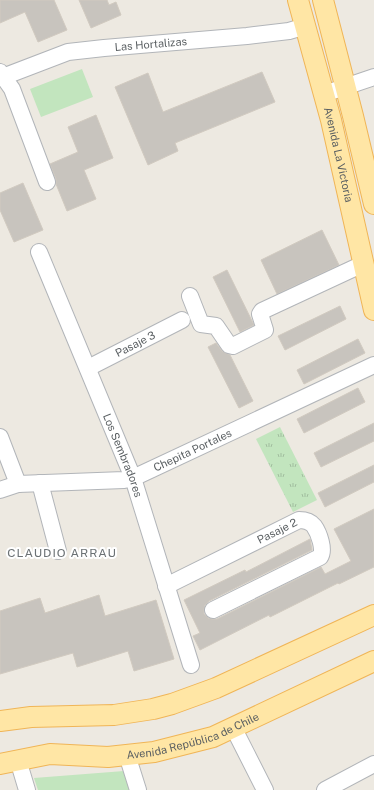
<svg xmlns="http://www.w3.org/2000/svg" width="374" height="790" viewBox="0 0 374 790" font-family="'Public Sans',sans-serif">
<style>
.grass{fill:url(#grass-tufts)}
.green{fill:#c2e5be}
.building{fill:#c8c4be;stroke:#d1cac0}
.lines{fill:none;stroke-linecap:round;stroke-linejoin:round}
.minor-casing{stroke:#b2b5b9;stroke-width:18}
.major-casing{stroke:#f0b557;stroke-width:22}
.minor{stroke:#fff;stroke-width:16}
.major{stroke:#ffe6a5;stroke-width:20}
.labels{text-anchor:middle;stroke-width:4;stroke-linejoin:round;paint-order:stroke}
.street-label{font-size:11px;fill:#5a5f62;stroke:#fff}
.neighbourhood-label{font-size:12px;letter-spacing:1px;fill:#6b7174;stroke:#fff}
</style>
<defs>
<pattern id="grass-tufts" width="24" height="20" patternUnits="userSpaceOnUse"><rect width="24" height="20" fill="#c2e5be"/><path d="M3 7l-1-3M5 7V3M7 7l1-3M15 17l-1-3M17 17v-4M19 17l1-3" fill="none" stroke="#a1bd9e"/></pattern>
</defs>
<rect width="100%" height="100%" fill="#ede9e1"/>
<path class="grass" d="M280 427 317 500 293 512 256 439Z"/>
<path class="green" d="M82 69 93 97 41 117 30 89Z
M124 771 129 790H38L34 778Z"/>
<path class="building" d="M0 0H54L67 30 38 42 25 12 0 23Z
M79 0H107L109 5 116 2 121 15 91 28Z
M262 72 275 102 175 143 178 151 148 165 115 87 148 73 163 112Z
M96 115 113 158 84 170 96 199 67 211 56 184V179L50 164 78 152 68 127Z
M23 183 43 230 14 242 0 210V193Z
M322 230 339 265 277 294 261 260Z
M227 270 254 325 240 332 213 277Z
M340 306 346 319 285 350 278 336Z
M358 339 365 353 304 384 297 370Z
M216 343 222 351 230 355 253 401 239 408 208 347Z
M358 388 365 402 304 433 297 419Z
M374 423V441L321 467 314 453Z
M374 465V482L325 507 318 493Z
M374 509V567L339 584 338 583 270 617 269 615 200 650 193 636 200 633 184 600 245 570 246 572 310 539 312 550 209 601 205 605 204 609V614L208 618 212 619H217L321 567 325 574 351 561 334 529Z
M99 595 105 616 156 600 174 659 134 671 128 651 77 667 73 653 0 674V611L40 598 45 613Z"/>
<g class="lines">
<defs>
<g id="minor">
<path d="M0 72 12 89 47 182"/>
<path id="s1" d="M0 78 68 52 104 48 247 36 289 31 306 26"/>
<path d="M324 94 374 77"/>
<path id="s2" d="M39 252 133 478 191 665"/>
<path d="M190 296 201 324 216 326 229 345 233 346 265 330 260 314 262 311 363 264"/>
<path id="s3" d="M88 368 182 320"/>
<path d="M0 437 18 484"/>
<path d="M40 483 58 551"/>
<path id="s4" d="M0 490 18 484 124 480 133 478 374 365"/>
<path id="s5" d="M166 586 299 520C305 520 310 521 314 526 319 533 325 550 320 557L213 610"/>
<path d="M233 727 265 790"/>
<path d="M127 755 138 790"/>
<path d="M18 760 27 790"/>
<path d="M325 790 374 764"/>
</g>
<g id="major">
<path id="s6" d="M298 0 331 120 374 310"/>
<path d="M323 0 353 116 374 204"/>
<path d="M0 721 31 717 114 715 153 709 172 704 216 688 374 615"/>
<path id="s7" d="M0 764 50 754 108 757 154 752 213 737 374 661"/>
</g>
</defs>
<use href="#minor" class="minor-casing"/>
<use href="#major" class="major-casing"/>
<use href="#minor" class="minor"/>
<use href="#major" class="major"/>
</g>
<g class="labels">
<g class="street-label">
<text dy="4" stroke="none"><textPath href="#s1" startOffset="156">Las Hortalizas</textPath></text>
<text dy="4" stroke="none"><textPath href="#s6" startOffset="160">Avenida La Victoria</textPath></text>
<text dy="4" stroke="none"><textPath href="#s3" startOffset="53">Pasaje 3</textPath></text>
<text dy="4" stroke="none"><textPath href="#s4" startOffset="200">Chepita Portales</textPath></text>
<text dy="4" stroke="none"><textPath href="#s2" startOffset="220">Los Sembradores</textPath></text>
<text dy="4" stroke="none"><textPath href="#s5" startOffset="124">Pasaje 2</textPath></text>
<text dy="4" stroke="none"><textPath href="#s7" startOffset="197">Avenida República de Chile</textPath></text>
</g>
<g class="neighbourhood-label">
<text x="62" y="557">CLAUDIO ARRAU</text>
</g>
</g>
</svg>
